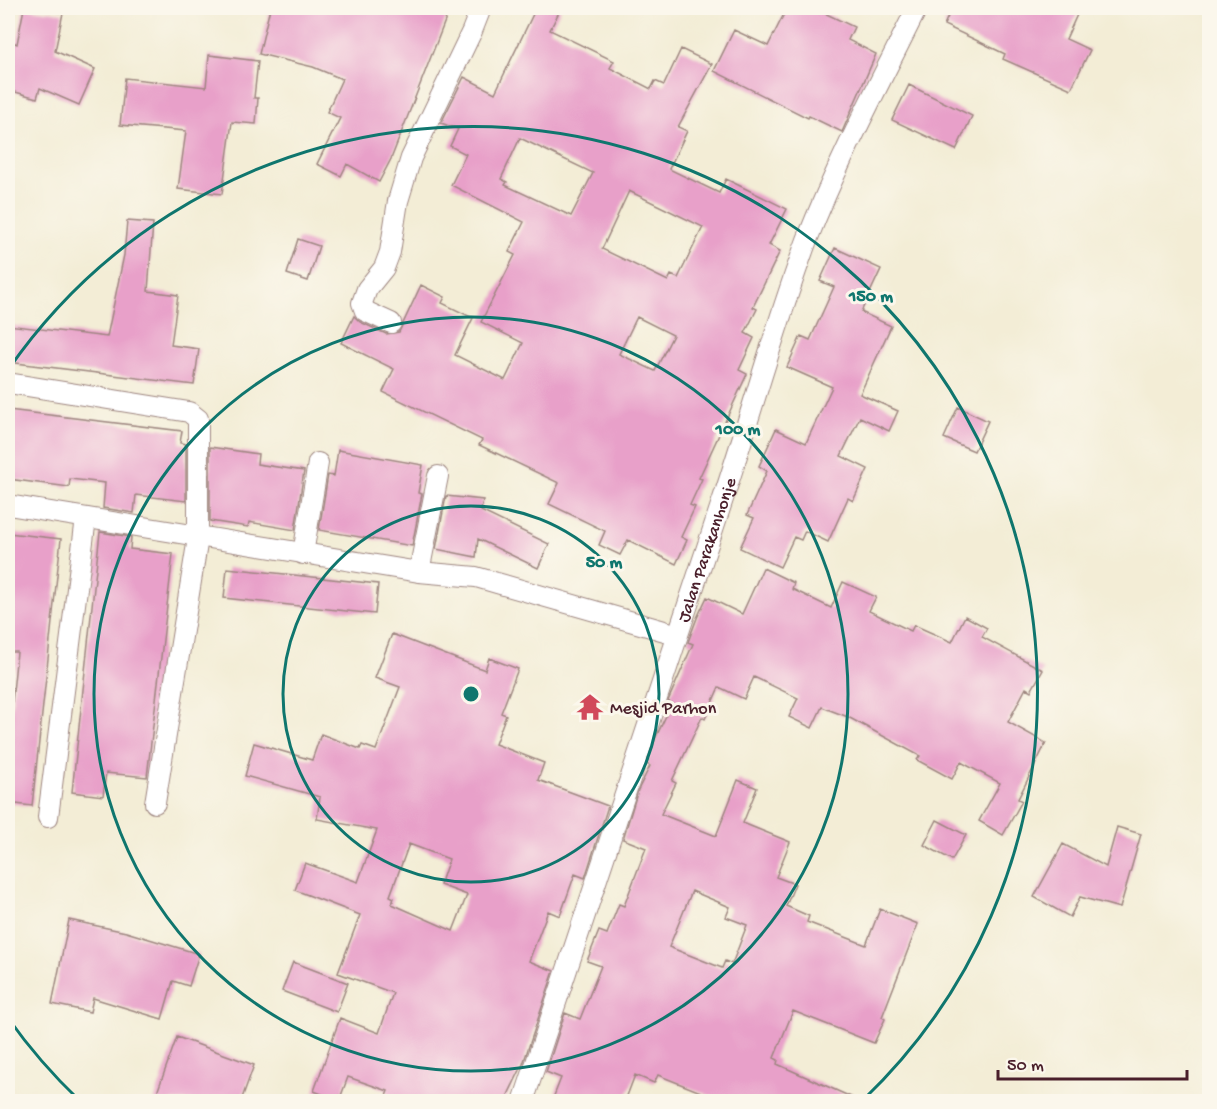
<svg xmlns="http://www.w3.org/2000/svg" width="1217" height="1109" viewBox="0 0 1217 1109" font-family="'Gochi Hand',sans-serif">
<style>
.building{fill:#e8a0c9;fill-rule:evenodd}
.lines{fill:none;stroke-linecap:round;stroke-linejoin:round}
.minor-casing{stroke:#9e8680;stroke-width:22}
.minor{stroke:#fff;stroke-width:20}
.ring{fill:none;stroke:#0f766e;stroke-width:3}
.labels{text-anchor:middle;stroke-width:6;stroke-linejoin:round;paint-order:stroke}
.street-label{font-size:18px;fill:#4a1f2b;stroke:#fbf7ec}
.poi-label{font-size:18px;fill:#4a1f2b;stroke:#fbf7ec;text-anchor:start}
.centre{fill:#0f766e;stroke:#fbf7ec;stroke-width:3}
.ring-label{font-size:18px;text-anchor:middle;font-weight:bold;fill:#0f766e;stroke:#fbf7ec;stroke-width:6;stroke-linejoin:round;paint-order:stroke}
</style>
<rect width="100%" height="100%" fill="#fbf7ec"/>
<filter id="ink" filterUnits="userSpaceOnUse"><feTurbulence type="fractalNoise" baseFrequency=".0167" numOctaves="2"/><feDisplacementMap in="SourceGraphic" scale="12" xChannelSelector="R" yChannelSelector="G"/><feConvolveMatrix kernelMatrix="1 2 1 2 8 2 1 2 1" color-interpolation-filters="sRGB"/></filter>
<filter id="wash" filterUnits="userSpaceOnUse"><feTurbulence type="fractalNoise" baseFrequency=".008" numOctaves="4" result="noise"/><feDisplacementMap in="SourceGraphic" scale="24" xChannelSelector="R" yChannelSelector="G"/><feGaussianBlur stdDeviation="1.35" result="paint"/><feColorMatrix in="noise" values="0 0 0 0 0 0 0 0 0 0 0 0 0 0 0 0 0 1.4 0 .05"/><feComposite in="paint" operator="in"/></filter>
<g filter="url(#wash)">
<rect width="100%" height="100%" fill="#f3edd6"/>
<g id="blocks">
<path class="building" d="M24 8 63 13 55 51 95 69 79 105 40 88 37 98 8 90V40L17 44Z
M270 8H450L391 159 379 182 347 164 341 176 317 164 340 118 327 112 342 79 313 67 259 54Z
M536 8H561L550 30 614 61 610 68 651 89 655 81 664 85 681 49 712 64 678 127 687 131 669 169 719 193 726 179 787 209 769 245 780 251 753 307 757 309 745 333 754 338 739 370 747 374 699 478 702 479 690 505 695 507 681 537 687 540 676 564 628 540 620 555 599 545 605 531 549 504 559 483 479 445 482 440 383 392 394 369 341 343 354 316 360 322 386 334 399 332 421 285 445 297 442 303 473 318 455 355 505 380 523 343 481 322 515 255 509 252 524 222 451 185 466 154 450 146 458 129 441 123 464 77 495 93ZM520 138 593 173 571 216 505 185 507 182 501 179ZM629 191 703 227 678 278 671 275 668 281 602 249ZM637 317 673 335 655 371 619 354Z
M787 8H814L854 27 848 40 876 54 842 132 809 116 808 118 714 71 734 30 768 46Z
M952 8H1080L1066 39 1090 50 1071 89 1003 59 1005 54 944 25Z
M209 55 258 61 254 98H258L256 124 232 122 222 194 178 189 186 131 120 125 125 78 206 87Z
M909 85 972 116 956 150 892 120Z
M127 221 153 223 148 291 178 295 171 345 199 349 194 385 8 362V325L107 337 124 255Z
M298 239 319 246 308 281 287 274Z
M835 248 881 269 861 312 891 326 860 394 898 411 889 431 860 417 841 456 868 469 853 501 848 498 828 542 805 531 801 540 794 537 780 567 740 548 754 518 747 515 767 471 759 466 776 429 806 443 832 387 787 367 801 336 810 340 834 287 820 281Z
M958 407 988 421 974 451 944 438Z
M8 410 182 431 180 443 186 444V501L136 495 134 513 103 508 105 483 70 479 69 487 8 479Z
M210 447 258 454 257 464 304 471 295 530 249 522 248 527 210 521Z
M338 450 423 465 418 493 422 494 412 546 319 530 328 475 334 476Z
M446 496 483 500 481 511 549 544 538 568 478 539 476 557 436 549Z
M100 532 131 537 130 549 173 554 147 777 106 773 103 796 72 792Z
M8 533 61 539 32 806 8 803V742L17 652H8Z
M227 568 378 584 375 614 224 598Z
M763 568 794 583 792 589 831 608 843 582 876 597 869 611 911 631 914 625 952 642 965 616 987 628 982 637 1043 670 1031 691 1026 688 1008 722 1046 743 1018 799 1022 801 1003 835 979 821 1000 783 961 762 952 779 917 760 920 756 848 717 822 707 812 728 789 717 798 698 754 677 744 699 719 687 705 719 702 717 672 781 676 783 661 814 716 836 738 780 757 788 743 823 790 842 776 877 795 884 786 906 809 916 807 922 866 945 880 909 918 924 882 1017 885 1019 874 1043 793 1011 774 1058 778 1060 777 1064 860 1101H723L658 1075 654 1083 635 1075 625 1101H552L561 1078 546 1072 565 1013 580 1019 601 966 587 961 599 931 607 934 619 904 624 906 646 848 623 839 638 790 650 766 647 764 656 737 672 703 668 701 693 644 688 642 697 618 707 597 742 614ZM692 891 730 907 726 917 747 925 732 964 725 961 722 968 669 947Z
M392 634 485 670 489 658 518 669 501 713 506 715 495 744 544 763 538 780 608 806 585 878 575 874 560 916 548 911 529 961 554 971 523 1064 505 1101H384L388 1091 348 1077 339 1101 314 1091 340 1018 379 1033 393 993 338 973 360 915 295 890 305 863 358 882 377 830 317 819 320 797 245 776 254 743 312 760 321 734 360 749 362 745 376 750 400 687 375 678ZM409 844 449 859 440 885 467 895 453 931 392 904 394 898 390 896Z
M937 820 966 835 952 860 924 845Z
M1117 827 1141 834 1120 908 1080 897 1070 917 1034 897 1063 844 1106 867Z
M69 920 126 932 199 954 189 986 173 981 162 1019 93 998 90 1012 52 1004Z
M293 962 348 983 337 1012 282 991Z
M177 1037 254 1065 241 1101H154Z"/>
</g>
</g>
<g filter="url(#ink)">
<use href="#blocks" fill-opacity="0" stroke="#9e8680" stroke-width="1.5"/>
<g class="lines">
<defs>
<g id="minor">
<path d="M391 323 365 311 362 303 367 289 384 268 390 252 398 201 411 158 472 31 481 8"/>
<path d="M8 383 189 412 198 419V538L155 803"/>
<path d="M8 505 419 572 476 577 675 634"/>
<path d="M303 554 318 463"/>
<path d="M419 572 438 476"/>
<path d="M48 817 86 518"/>
<path id="s1" d="M523 1102C590 902 654 701 722 502 751 415 775 326 807 240 838 161 879 84 917 8"/>
</g>
</defs>
<use href="#minor" class="minor-casing"/>
<use href="#minor" class="minor"/>
</g>
</g>
<g class="ring">
<circle cx="471" cy="694" r="188"/>
<circle cx="471" cy="694" r="377"/>
<path d="M79 1100A565 565 0 0 1 8 1018M8 370A565 565 0 1 1 863 1100"/>
</g>
<defs>
<symbol id="temple-bare" viewBox="-9 -9 18 18"><path d="M0-6L5-2H3V0L6.5 2.5H4V6H1.5V3h-3V6H-4V2.5H-6.5L-3 0V-2H-5Z" fill="#d1495b" stroke="#fbf7ec" stroke-width="2.5" paint-order="stroke"/></symbol>
</defs>
<g fill-rule="evenodd">
<use href="#temple-bare" x="571" y="688" width="38" height="38"/>
</g>
<g class="labels">
<g class="street-label">
<text dy="6" stroke="none"><textPath href="#s1" startOffset="582">Jalan Parakanhonje</textPath></text>
</g>
<g class="poi-label">
<text x="610" y="713">Mesjid Parhon</text>
</g>
</g>
<circle cx="471" cy="694" r="9" class="centre"/>
<g class="ring-label">
<text x="871" y="301">150 m</text>
<text x="738" y="434">100 m</text>
<text x="604" y="567">50 m</text>
</g>
<rect width="1217" height="1109" fill="none" stroke="#fbf7ec" stroke-width="30"/>
<path d="M998 1070v9h189v-9" fill="none" stroke="#4a1f2b" stroke-width="3"/>
<text x="1007" y="1070" font-size="18" fill="#4a1f2b" stroke="#fbf7ec" stroke-width="4.5" paint-order="stroke">50 m</text>
</svg>
